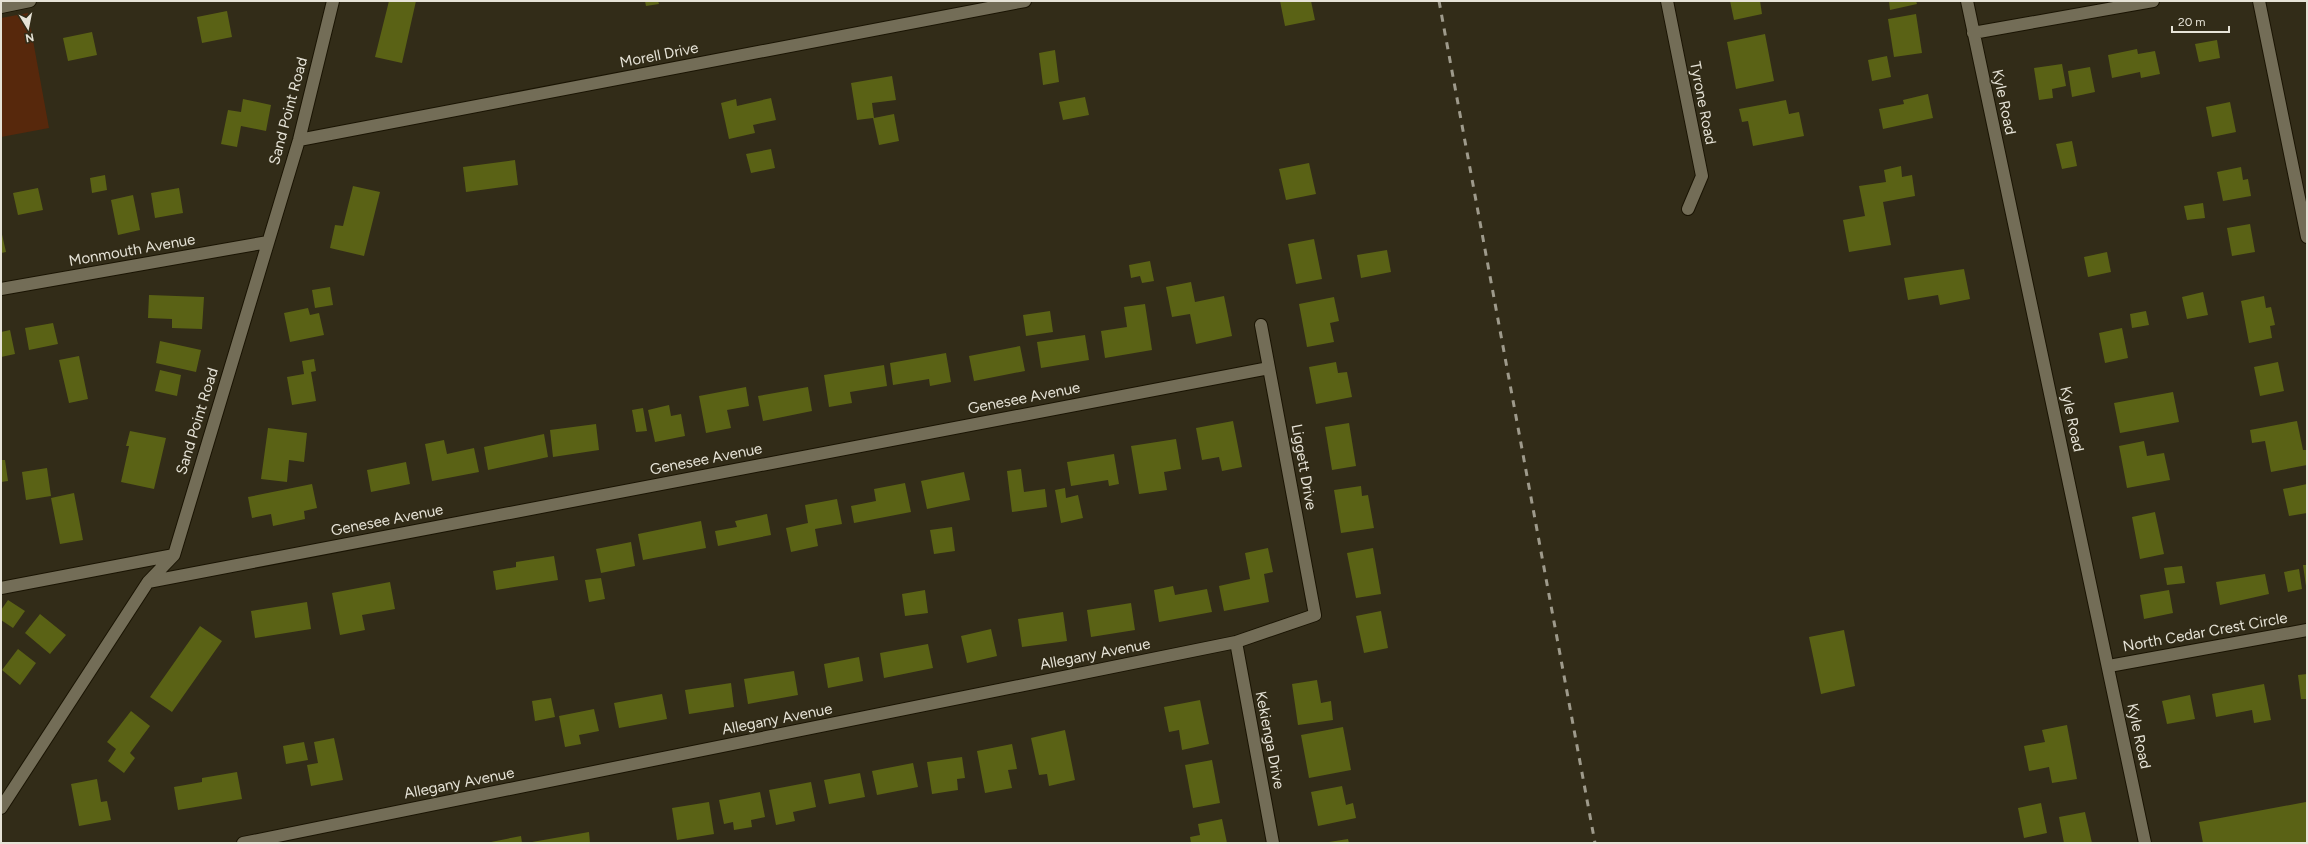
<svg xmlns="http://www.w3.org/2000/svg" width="2308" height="844" viewBox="0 0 2308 844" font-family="Figtree,sans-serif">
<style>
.green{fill:#57280c}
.building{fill:#5a6215}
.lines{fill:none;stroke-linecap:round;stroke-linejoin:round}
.minor-casing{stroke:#1a1403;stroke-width:14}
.minor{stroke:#736d57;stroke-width:12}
.rail{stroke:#9e9a8b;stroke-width:3;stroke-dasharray:7 7;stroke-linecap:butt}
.labels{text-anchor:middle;stroke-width:3.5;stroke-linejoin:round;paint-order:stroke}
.street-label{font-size:15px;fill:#e6e3d7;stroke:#322c18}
</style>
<rect width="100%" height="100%" fill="#322c18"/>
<path class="green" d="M28 13 49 128 1 137V18Z"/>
<path class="building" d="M389 1H416L402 63 375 57Z
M645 1H658L659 4 646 6Z
M1280 1H1311L1315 20 1285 26Z
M1730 1H1760L1762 14 1734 20Z
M1889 1H1916L1917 4 1890 10Z
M227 11 232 37 202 43 197 17Z
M1916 14 1922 53 1894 57 1888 19Z
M92 32 97 55 68 61 63 38Z
M1765 34 1774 81 1736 89 1727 42Z
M2217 40 2220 58 2199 62 2195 44Z
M2137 49 2138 54 2155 51 2160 74 2141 78 2140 72 2112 78 2108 55Z
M1055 50 1059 82 1043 85 1039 53Z
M1887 56 1891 77 1872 81 1868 60Z
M2062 64 2066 86 2052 89 2053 98 2039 100 2034 68Z
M2090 67 2095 92 2072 97 2068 71Z
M892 76 896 100 872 103 874 118 894 114 899 141 879 145 873 118 857 120 851 83Z
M1928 94 1933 118 1883 129 1879 109 1904 104 1903 100Z
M1085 97 1089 115 1063 120 1059 102Z
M771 98 776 120 753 125 755 133 729 139 721 103 736 99 737 106Z
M243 99 271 105 266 131 241 126 237 147 221 144 228 110 241 112Z
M1786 100 1789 114 1799 112 1804 136 1753 146 1748 121 1742 122 1739 109Z
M2230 102 2236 132 2212 137 2206 107Z
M2072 141 2077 166 2062 169 2056 144Z
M771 149 775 168 751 173 746 154Z
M515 160 518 185 466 192 463 167Z
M1309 163 1316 194 1286 200 1279 169Z
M1901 166 1902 177 1912 175 1915 196 1883 202 1891 245 1849 252 1843 220 1865 216 1859 186 1886 182 1884 170Z
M2241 167 2243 180 2248 179 2251 196 2223 201 2217 172Z
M105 175 107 190 92 193 90 178Z
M353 186 380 192 364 256 330 248 335 225 343 226Z
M38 188 43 210 18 215 13 193Z
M179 188 183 213 155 218 151 193Z
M133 195 140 230 118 235 111 200Z
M2203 203 2205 218 2187 220 2184 206Z
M2250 224 2255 252 2232 256 2227 228Z
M1 230 6 252 1 253Z
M1314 239 1322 279 1296 284 1288 244Z
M1387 250 1391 272 1361 278 1357 255Z
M2107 252 2111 272 2088 277 2084 257Z
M1150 261 1154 281 1142 283 1140 276 1131 278 1129 265Z
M1964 269 1970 299 1940 305 1938 295 1908 300 1904 278Z
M1191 282 1195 302 1224 296 1232 336 1196 344 1190 314 1172 317 1166 287Z
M330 287 333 305 315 308 312 290Z
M2203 292 2208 315 2187 319 2182 297Z
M149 295 204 297 202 329 172 328V319L148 318Z
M2264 296 2266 308 2271 307 2275 325 2270 326 2272 338 2249 343 2241 301Z
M1334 297 1339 321 1330 323 1334 342 1307 347 1299 304Z
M1145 304 1152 350 1105 358 1101 331 1127 327 1124 307Z
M308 308 310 315 319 313 324 335 290 342 284 313Z
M1050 311 1053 332 1026 336 1023 315Z
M2146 311 2149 325 2132 328 2130 314Z
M53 323 58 344 29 350 25 328Z
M2122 328 2128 358 2105 363 2099 333Z
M10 330 15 354 1 357V332Z
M1085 335 1089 360 1041 368 1037 342Z
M160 341 201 350 196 372 156 363Z
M1020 346 1025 371 974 381 969 356Z
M946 353 951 382 930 386 929 379 893 385 890 363Z
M79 356 88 399 69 403 59 360Z
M314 359 316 371 311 372 316 401 292 405 287 377 304 374 302 361Z
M1336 362 1338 373 1347 372 1352 397 1316 404 1309 367Z
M2278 362 2284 391 2260 396 2254 367Z
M884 365 887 386 850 392 852 403 829 407 824 375Z
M160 370 181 375 177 396 155 391Z
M746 387 749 406 727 410 731 428 706 433 699 396Z
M808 387 812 411 763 421 758 396Z
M2173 392 2179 422 2120 433 2114 403Z
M669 405 671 416 681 414 685 436 655 442 648 410Z
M643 408 647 431 636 432 632 410Z
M1233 421 1242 467 1222 471 1219 457 1202 460 1196 428Z
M2297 421 2303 450H2307V465L2271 472 2265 441 2252 443 2250 430Z
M1349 423 1356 466 1332 470 1325 427Z
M596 424 599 450 553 457 550 430Z
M268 428 307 433 304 462 289 460 287 482 261 479Z
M130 431 166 438 154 489 121 482 129 446H126Z
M544 434 548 457 488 470 484 447Z
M1176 439 1181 469 1164 472 1167 490 1139 494 1131 446Z
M444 440 447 454 474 448 479 472 432 481 425 444Z
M2144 441 2147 456 2164 453 2170 480 2127 488 2119 446Z
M1114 454 1119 484 1109 486 1108 480 1071 486 1067 462Z
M1 460H5L8 481 1 482Z
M406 462 410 484 371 492 367 470Z
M47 468 51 496 26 500 22 472Z
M1021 469 1024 492 1045 489 1047 507 1012 512 1007 471Z
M964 472 970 500 927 509 921 481Z
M905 483 911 512 854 523 851 506 876 501 874 489Z
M312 484 317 508 304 511 305 519 273 526 271 514 252 518 248 497Z
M2307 484V513L2289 516 2283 489Z
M1361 486 1362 496 1368 495 1374 528 1341 533 1334 490Z
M1065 488 1066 498 1078 495 1083 518 1061 523 1055 490Z
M74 493 83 540 60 544 51 498Z
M837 499 842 524 815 529 818 546 791 552 786 528 808 523 805 505Z
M2155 512 2164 554 2140 559 2132 517Z
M767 514 771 535 718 546 715 531 737 527 735 521Z
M701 521 706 548 643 560 638 534Z
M952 527 955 551 934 554 930 530Z
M631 542 635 566 601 573 596 549Z
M1268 548 1273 572 1264 574 1269 602 1224 611 1219 586 1250 579 1245 553Z
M1373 548 1381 594 1356 598 1347 553Z
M554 556 558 580 496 590 493 571 516 567V562Z
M2303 565H2307V586H2306Z
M2182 566 2185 583 2167 585 2164 568Z
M2299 569 2302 589 2288 592 2284 572Z
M2265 574 2269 594 2220 605 2216 582Z
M601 578 605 599 589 602 585 580Z
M390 582 395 609 362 615 365 630 340 635 332 593Z
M1173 586 1175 595 1207 589 1212 612 1159 622 1154 590Z
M925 590 928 613 905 616 902 594Z
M2169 590 2173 613 2144 619 2140 595Z
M8 600 25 611 13 628 1 620V610Z
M307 602 311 629 255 638 251 611Z
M1131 603 1135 630 1091 637 1087 610Z
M1381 611 1388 648 1364 653 1356 616Z
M1063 612 1067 641 1022 647 1018 619Z
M40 614 66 635 50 654 25 633Z
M200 626 222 641 172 712 150 697Z
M991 629 997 656 967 663 961 636Z
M1844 630 1855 686 1821 694 1809 637Z
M928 644 933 668 884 678 880 653Z
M18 649 36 663 20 685 2 670Z
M859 657 863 681 828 688 824 664Z
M794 671 798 695 748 704 744 679Z
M2307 674V699H2301L2298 675Z
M1317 680 1321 703 1331 701 1333 720 1298 725 1292 684Z
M731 683 734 707 689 714 685 690Z
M2264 684 2271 720 2254 723 2252 710 2216 717 2212 694Z
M662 694 667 719 619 728 614 703Z
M2190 695 2195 719 2167 724 2162 701Z
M551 698 555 717 535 721 532 701Z
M1200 700 1209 744 1182 750 1179 730 1169 732 1164 707Z
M594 709 599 731 579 735 581 744 565 747 559 716Z
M131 711 150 726 130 753 135 758 124 773 108 761 116 749 107 742Z
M2067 725 2077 779 2052 783 2049 767 2029 771 2024 746 2045 742 2042 730Z
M1343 727 1351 770 1309 778 1301 735Z
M1065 730 1075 780 1049 786 1047 774 1039 775 1031 738Z
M334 738 343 780 311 786 307 765 318 763 314 742Z
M304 742 308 760 286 764 283 746Z
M1012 744 1017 769 1008 770 1012 788 985 793 977 751Z
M962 757 965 778 957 779 958 790 932 794 927 762Z
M1212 760 1220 803 1193 808 1185 765Z
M913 763 918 787 877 795 872 771Z
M237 772 242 799 178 810 174 787 202 782V778Z
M860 773 865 797 829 804 824 780Z
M97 779 101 802 107 801 111 820 79 826 71 784Z
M811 782 816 807 793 812 795 821 776 825 769 790Z
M1342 786 1346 805 1353 803 1356 818 1318 826 1311 792Z
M760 792 765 817 751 820 752 827 734 830 733 822 724 824 719 800Z
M709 802 714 834 677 840 672 808Z
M2306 802 2307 843H2203L2199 822Z
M2041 803 2047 833 2024 838 2018 808Z
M2085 812 2092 843H2064L2059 817Z
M1222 819 1227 843H1191L1190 837 1200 835 1198 824Z
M589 832 590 843H532V842Z
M521 836 522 843H491V842Z
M1348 839 1349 843H1329V842Z"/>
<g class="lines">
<defs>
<path id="minor" d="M1667 1 1702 176 1688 209
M1967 1 2145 843
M2259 1 2307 237
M1 7 30 1
M1973 33 2153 1
M299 140 1025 1
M1 289 268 242
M148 582 1269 368
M1 588 174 555
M1236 642 1273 843
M2109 666 2307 630
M1 808 148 582 174 555 299 140 333 1
M243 843 1236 642 1315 615 1261 325"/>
</defs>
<use href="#minor" class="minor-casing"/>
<use href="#minor" class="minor"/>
<path class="rail" d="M1439 1 1595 843"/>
</g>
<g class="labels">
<g class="street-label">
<text transform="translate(659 55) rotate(-11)" y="5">Morell Drive</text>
<text transform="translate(2004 102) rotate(78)" y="5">Kyle Road</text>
<text transform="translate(1703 103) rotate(79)" y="5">Tyrone Road</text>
<text transform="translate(288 111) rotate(-75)" y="5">Sand Point Road</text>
<text transform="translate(132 250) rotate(-10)" y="5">Monmouth Avenue</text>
<text transform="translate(1024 398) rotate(-11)" y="5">Genesee Avenue</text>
<text transform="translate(2072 419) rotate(78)" y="5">Kyle Road</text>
<text transform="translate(197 421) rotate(-73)" y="5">Sand Point Road</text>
<text transform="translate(706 459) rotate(-11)" y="5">Genesee Avenue</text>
<text transform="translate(1304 467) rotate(80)" y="5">Liggett Drive</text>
<text transform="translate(387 520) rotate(-11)" y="5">Genesee Avenue</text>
<text transform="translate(2205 632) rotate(-10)" y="5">North Cedar Crest Circle</text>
<text transform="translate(1095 654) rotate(-11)" y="5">Allegany Avenue</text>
<text transform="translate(777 719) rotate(-11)" y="5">Allegany Avenue</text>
<text transform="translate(2139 736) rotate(78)" y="5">Kyle Road</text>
<text transform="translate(1270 740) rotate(79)" y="5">Kekienga Drive</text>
<text transform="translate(459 783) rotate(-11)" y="5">Allegany Avenue</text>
</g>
</g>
<rect width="2308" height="844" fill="none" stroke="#e6e3d7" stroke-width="4"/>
<g transform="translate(28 28) rotate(170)" stroke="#322c18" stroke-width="3" paint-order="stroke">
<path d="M0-3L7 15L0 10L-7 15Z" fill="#e6e3d7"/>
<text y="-6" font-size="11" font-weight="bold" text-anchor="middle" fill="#e6e3d7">N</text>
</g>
<path d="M2172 26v6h57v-6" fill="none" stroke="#e6e3d7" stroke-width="2"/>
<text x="2178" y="26" font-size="12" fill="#e6e3d7" stroke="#322c18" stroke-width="3" paint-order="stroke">20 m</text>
</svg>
